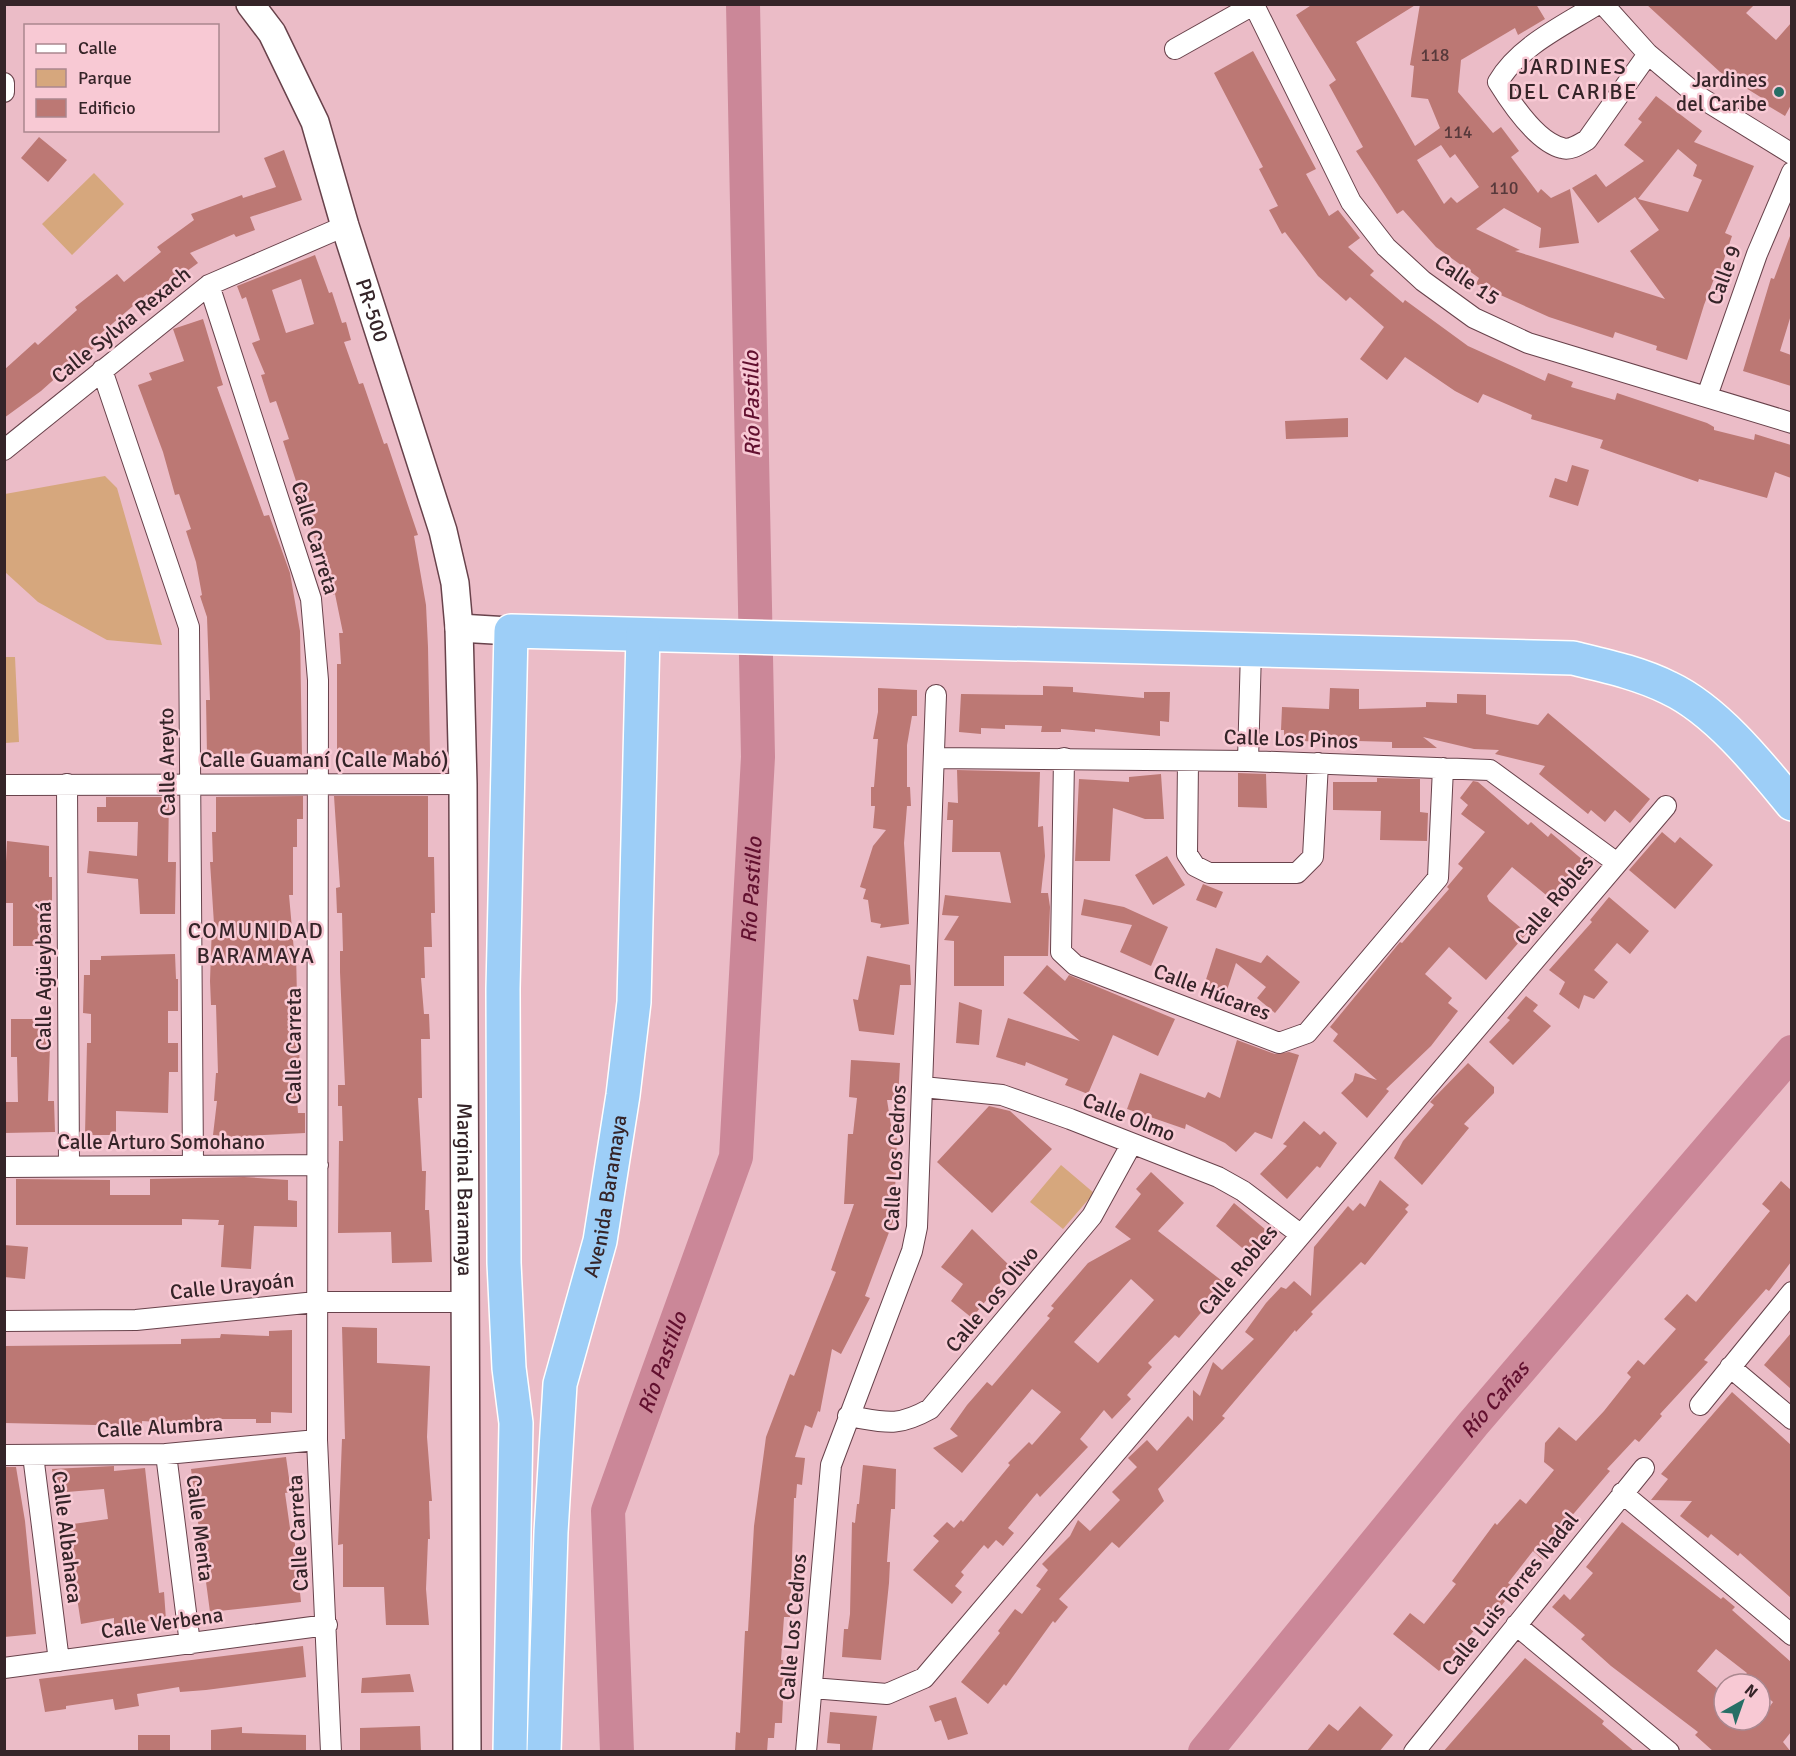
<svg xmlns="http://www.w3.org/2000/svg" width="1796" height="1756" viewBox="0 0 1796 1756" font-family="Signika,sans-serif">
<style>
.green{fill:#d6a77d}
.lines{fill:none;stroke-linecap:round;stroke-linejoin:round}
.river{stroke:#cb8798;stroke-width:34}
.building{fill:#bc7874;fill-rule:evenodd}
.street-casing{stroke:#68424b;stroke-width:22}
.secondary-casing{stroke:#68424b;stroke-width:30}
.highway-casing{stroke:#fff;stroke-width:36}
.street{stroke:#fff;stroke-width:20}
.secondary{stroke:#fff;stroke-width:27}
.highway{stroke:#9dcef7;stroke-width:33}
.poi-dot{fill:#276f66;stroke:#f8c9d4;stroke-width:2}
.labels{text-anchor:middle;stroke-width:5;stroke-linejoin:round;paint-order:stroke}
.number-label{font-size:18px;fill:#57393b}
.poi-label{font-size:21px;fill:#352428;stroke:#f8c9d4;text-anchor:end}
.street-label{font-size:21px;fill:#352428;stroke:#f8c9d4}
.neighbourhood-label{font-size:22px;letter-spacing:1.5px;fill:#352428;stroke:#f8c9d4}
.water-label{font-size:22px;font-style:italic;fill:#62102f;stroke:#f8c9d4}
</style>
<rect width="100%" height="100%" fill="#ebbcc7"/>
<path class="green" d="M94 173 124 204 72 255 42 224Z
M105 476 117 488 162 645 107 640 38 602 5 572V494Z
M5 657H15L19 742 5 743Z
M1061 1165 1094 1193 1063 1229 1030 1202Z"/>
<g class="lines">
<g class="river">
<path id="s1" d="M617 1752 608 1511 736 1157 758 757 743 4"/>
<path id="s2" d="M1205 1752 1473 1424 1792 1052"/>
</g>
</g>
<path class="building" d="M1313 4H1417L1356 42 1415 146 1440 128 1428 99 1411 97 1414 66 1410 65 1420 4H1536L1545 19 1518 35 1515 28 1461 60 1458 92 1493 133 1501 127 1519 151 1511 157 1538 193 1541 189 1551 198 1570 189 1579 243 1539 248 1541 228 1504 208 1476 229 1520 250 1515 251 1665 299 1630 251 1659 230 1635 197 1598 223 1572 188 1596 174 1606 187 1644 161 1624 145 1642 122 1638 119 1656 96 1702 131 1694 142 1754 166 1725 233 1732 236 1720 271H1717L1704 305 1687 360 1656 350 1657 346 1615 332 1613 338 1549 317 1476 284 1479 278 1436 247 1403 210 1397 214 1356 151 1363 147 1329 85 1336 80 1296 15ZM1441 145 1450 158 1455 154 1479 187 1457 203 1451 197 1444 204 1417 160ZM1678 149 1697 165 1693 176 1702 180 1688 212 1638 199Z
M1646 4H1755L1746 13 1776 40 1791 23V105L1785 116 1760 101 1762 98 1720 72Z
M1253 51 1316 169 1306 174 1329 216 1338 210 1360 238 1348 247 1374 271 1370 275 1403 303 1405 300 1468 346 1545 381 1548 373 1573 382 1571 387 1615 400 1617 393 1707 423 1714 427V430L1754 440 1755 434 1791 445V478L1775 472 1767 498 1699 479 1698 482 1600 448 1603 440 1531 419 1532 415 1483 394 1478 403 1455 391 1405 357 1387 380 1360 359 1384 327 1350 297 1346 301 1318 276 1285 232 1282 234 1269 210 1278 206 1259 169 1263 167 1214 73Z
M39 137 67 160 48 182 21 158Z
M284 150 302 200 250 217 255 230 236 237 234 234 190 253 198 263 179 277 177 274 148 296 147 294 92 341 96 346 71 368 69 366 41 391 4 418V370L35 342 38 345 77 310 75 307 117 274 124 282 161 252 157 247 194 220 191 214 242 195 243 198 276 187 264 158Z
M1790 236 1791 315 1780 351 1791 355V386L1743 371 1771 278 1774 279Z
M315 255 329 293 332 292 342 323 346 322 351 340 344 342 359 384 363 383 384 444 387 443 418 535 414 536 426 605 428 647 430 754 337 757V664H341L339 633H343L335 594 333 595 283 441 289 439 276 401 270 403 261 375 265 374 252 343 260 340 246 297 242 299 237 286ZM301 279 314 324 286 333 272 290Z
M203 319 223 385 217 387 264 516 269 515 290 573 300 631 302 758 264 759V753L207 755 206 700H210L207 617 200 596 202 595 196 562 186 531 191 529 179 494 175 495 163 452 138 385 152 380 149 373 184 361 173 329Z
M1348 418V437L1286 439 1285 421Z
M1572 465 1589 470 1578 506 1549 497 1555 478 1567 482Z
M1043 686 1073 687V692L1144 698V692H1170L1169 722 1160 721V736L1095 729V732L1061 729V732H1041L1042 726 1005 725V729L981 728V734L959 732 961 694 1043 695Z
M878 688 917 690V716H912L907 745V787H910L911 806H907L904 843 909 924 880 928 881 924 871 922 868 900 863 899 866 889 860 887 873 846 886 830 873 828 875 806H871V787H874L878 739H873L878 712Z
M1330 688 1359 689V709L1426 707V702L1457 703V694L1486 695V714L1538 725 1548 713 1650 799 1630 823 1615 810 1605 822 1591 810 1588 814 1539 774 1545 766 1495 754 1499 750 1474 749 1423 737 1437 748H1392V742L1358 741V748H1339V743L1284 740V730H1281L1282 707 1329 709Z
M957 770 1040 772 1038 827 1043 826 1045 856 1041 893H1048L1050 907 1048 956H1004V986H954V941L944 940 959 916 942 915 945 895 1011 903 1000 852H952L953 820H947L948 802 958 803Z
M1238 773 1266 774 1267 808 1238 807Z
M1161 774 1164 819H1145L1113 808 1110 861H1075L1079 779 1129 782V777Z
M1377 778 1420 779V812L1428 813 1427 841 1380 840 1381 811 1333 810V782H1377Z
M1473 781 1478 782 1528 825 1531 822 1548 837 1551 833 1584 861 1551 899 1512 867 1487 896 1489 901 1527 933 1486 980 1449 947 1425 974 1452 998 1448 1003 1458 1011 1431 1046 1386 1089 1389 1091 1367 1118 1341 1093 1353 1081 1355 1073 1377 1080 1333 1041 1338 1034 1330 1027 1400 942 1402 943 1449 889 1447 887 1463 868 1458 864 1485 832 1461 814 1468 805 1460 798Z
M303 796V819H297V847H293V895H289L294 951H296L297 999H293L295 1045H299L300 1070H295L298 1113H305V1133L246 1136V1138L213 1135 217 1101H214L216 1073H218L216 1005H211L210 981 212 924H214L210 862H213L212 832H216V797Z
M334 796H428V857H434L435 913H431L432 947H424L425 978H421L424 1014H429L430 1039H421L422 1098H418L422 1171H426L425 1210H429L432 1262 392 1263 391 1232 338 1233 339 1141H343L342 1106H338V1085H345L340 972V951H343L342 913H337L336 888 340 887Z
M106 797H169L168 862H176L175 914H140L138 879 87 873 89 851 137 856 138 822H97V807H106Z
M1662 832 1675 843 1680 837 1713 865 1675 909 1629 870Z
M7 841 49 846V877H52V946H13V903H4Z
M1167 856 1185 885 1153 905 1135 875Z
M1203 884 1223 892 1216 908 1196 900Z
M1609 897 1649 931 1630 954 1617 943 1594 970 1608 982 1594 999 1584 995 1579 1009 1559 994 1565 982 1549 970 1592 922 1590 920Z
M1084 899 1124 907 1168 927 1151 966 1120 952 1132 925 1081 915Z
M1216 948 1261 963 1267 955 1300 982 1275 1013 1257 998 1266 987 1236 963 1225 996 1203 989Z
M175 954 176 979H178V1011H168V1043H178V1072H169L168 1113 116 1111V1135H85L87 1043H91V1014L83 1013 84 975H90V960H101V956Z
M867 956 910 965 911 985H900L894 1035 859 1031 853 999 858 1000Z
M1047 965 1065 981 1069 975 1175 1019 1158 1056 1113 1035 1088 1094 1065 1085 1068 1079 1026 1062 1025 1066 996 1057 1008 1018 1080 1041 1023 993Z
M1526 996 1538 1005 1533 1011 1551 1026 1513 1065 1489 1042 1510 1020 1507 1018Z
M959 1002 982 1010 979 1045 956 1043Z
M11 1019H51L48 1101H54L55 1132 4 1133V1102H18L17 1057H11Z
M1237 1040 1275 1054 1289 1052 1299 1055 1272 1139 1255 1132 1236 1152 1225 1143 1186 1124 1185 1129 1127 1109 1140 1073 1205 1098 1208 1092 1220 1098Z
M851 1060 900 1063 898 1100H887L893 1138H897L894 1219 865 1296 870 1298 841 1354 832 1349 820 1412 818 1411 812 1428 805 1425 795 1457 805 1458 802 1485 797 1484 796 1498H794L790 1617H784L781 1660H783L784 1677 782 1723H775L774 1738H768L767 1752H735L736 1732 740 1733 745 1631H748L754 1526 766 1437 790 1374 794 1376 836 1272 831 1270 854 1204H844L848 1134H853L857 1098 849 1097Z
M1468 1063 1494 1087V1093L1464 1124 1469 1128 1422 1185 1394 1158 1403 1141 1434 1105 1430 1102Z
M989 1106 1010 1111 1052 1149 992 1213 937 1162Z
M1304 1121 1320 1135 1324 1131 1337 1143 1320 1168 1317 1166 1287 1199 1260 1174 1287 1146 1283 1144Z
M1151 1172 1184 1203 1158 1231 1226 1284 1179 1338 1175 1335 1148 1363 1152 1367 1127 1395 1131 1399 1112 1419 1104 1410 1080 1439 1088 1447 1040 1497 1037 1493 1008 1528 1014 1533 1003 1546 996 1540 988 1549 984 1545 961 1572 964 1575 955 1586 962 1592 952 1604 913 1570 939 1541 933 1536 947 1522 954 1528 961 1520 963 1522 1010 1465 1008 1463 1029 1442 1032 1445 1061 1412 1032 1389 962 1473 933 1448 958 1436 950 1429 967 1405 987 1382 992 1386 1050 1318 1047 1316 1054 1308 1051 1306 1088 1263 1131 1239 1115 1227 1141 1194 1136 1189ZM1131 1279 1154 1300 1098 1363 1074 1342Z
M244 1177 288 1180V1200L297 1201V1227L254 1226 251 1269 221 1267 224 1225H218L219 1220 182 1219V1225H16V1179L110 1180V1195H150V1179Z
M1380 1180 1409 1205 1405 1209 1408 1212 1365 1265 1361 1262 1311 1312 1313 1314 1296 1332 1295 1330 1222 1416 1225 1418 1158 1489 1164 1501 1119 1548 1112 1542 1059 1599 1068 1607 1055 1623 1053 1621 1006 1686 1004 1684 988 1704 961 1682 1000 1633 998 1631 1015 1609 1022 1614 1041 1589 1036 1586 1048 1570 1042 1564 1070 1536 1078 1520 1090 1531 1120 1500 1112 1492 1137 1467 1128 1458 1147 1440 1157 1451 1188 1416 1193 1421V1390L1200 1396 1213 1362 1222 1370 1254 1339 1245 1332 1266 1303 1281 1287 1286 1289 1294 1281 1311 1296 1314 1247 1348 1206 1353 1211 1360 1203 1365 1207Z
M1781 1181 1791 1190V1262L1769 1291 1766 1289 1704 1360 1708 1362 1660 1414 1662 1416 1639 1442 1635 1439 1607 1469 1610 1471 1558 1532 1563 1536 1543 1560 1533 1551 1508 1583 1515 1588 1495 1614 1491 1611 1439 1671 1393 1634 1410 1613 1424 1624 1456 1584 1452 1581 1495 1523 1497 1525 1520 1499 1526 1504 1554 1470 1544 1462 1545 1443 1559 1427 1576 1441 1604 1411 1631 1377 1627 1373 1638 1360 1644 1365 1676 1329 1664 1319 1687 1294 1696 1302 1770 1211 1762 1204Z
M1234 1203 1266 1230 1247 1252 1216 1226Z
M972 1229 1012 1268 972 1318 951 1301 963 1284 941 1267Z
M4 1245 28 1247 25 1279 4 1277Z
M342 1327 377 1328V1363L430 1366 427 1437 432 1501H429L430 1539H428L426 1589 429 1625H386L384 1587H343V1544L338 1545 342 1439H345Z
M292 1330V1413L271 1412V1423H256V1419H205V1425L142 1421V1426L4 1423V1346L181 1344V1339L220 1338 221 1334 269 1336V1331Z
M1791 1333V1389L1764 1365Z
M1732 1392 1791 1445V1598L1740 1553 1738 1556 1711 1534 1708 1538 1680 1516 1692 1501 1651 1500 1668 1479 1661 1474Z
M286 1457 291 1492 285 1493 291 1535H294L301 1602 210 1612 191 1469Z
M863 1465 896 1469 895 1509H891L887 1562H890L889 1583 881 1660 842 1657 844 1629H848L850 1614 852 1522 855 1523 857 1504H859Z
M114 1466V1471L145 1468 159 1593 164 1592 166 1620 135 1622V1629L114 1630V1618L81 1624 66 1525 108 1519 104 1489 54 1493 52 1469Z
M4 1467H16L25 1521 36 1634 4 1637Z
M1622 1522 1721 1599 1723 1597 1735 1607 1732 1610 1791 1662V1732L1783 1742 1791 1752H1714L1695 1735 1698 1732 1611 1666 1581 1639 1585 1635 1552 1607 1564 1594 1570 1600 1593 1573 1586 1567ZM1716 1649 1747 1673 1744 1677 1752 1684H1760V1691L1773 1702 1760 1720H1724V1694L1697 1671Z
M303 1646 306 1677 206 1690 180 1692 179 1687 137 1694 139 1706 115 1710 113 1699 66 1706V1709L45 1712 39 1679Z
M1525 1658 1604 1721 1602 1724 1635 1752H1443Z
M410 1674 414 1692 361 1693 362 1678Z
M956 1697 968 1734 948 1740 941 1720 935 1722 929 1706Z
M1360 1706 1393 1735 1379 1752H1306L1329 1724 1338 1731Z
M830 1712 877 1716 872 1752H840V1744L827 1743Z
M420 1726 421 1752H360V1728Z
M242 1727V1733L306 1735V1752H211V1730Z
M138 1735H170V1752H138Z"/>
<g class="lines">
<defs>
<path id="street" d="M1598 4C1563 26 1519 46 1498 82 1511 103 1537 142 1562 148 1570 151 1580 144 1587 140L1648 54
M1603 4 1648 54 1698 96 1792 154
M1254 5 1351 202 1386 247 1423 281 1474 318 1528 343 1792 423
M1175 49 1255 4
M4 83V92
M209 285 311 599 318 680 317 1440 331 1752
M102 370 189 627 193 1166
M1707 396 1757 254 1792 172
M4 450 209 285 345 226
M934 758 1248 761 1490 770 1617 863
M1064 758 1061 952 1075 965 1279 1043 1307 1033 1438 878 1443 768
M1188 761 1187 854 1195 866 1209 873H1297L1313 857 1318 763
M1248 761 1251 650
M67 784 69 1166
M4 785 463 784
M923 1087 1002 1095 1070 1119 1218 1177 1243 1191 1300 1234
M4 1167 318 1165
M4 1321 136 1320 316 1302H465
M1730 1367 1792 1419
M1700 1405 1792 1292
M848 1416C885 1422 896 1428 930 1409L1092 1216 1131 1145
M166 1454 190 1644
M4 1455 166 1454 317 1440
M33 1455 59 1661
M1622 1493 1792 1635
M1516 1625 1669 1752
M4 1668 327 1625
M812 1688 887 1694 924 1678 1666 806
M806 1752 831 1465 912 1251 917 1227 936 695
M1414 1752 1644 1468"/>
<g id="secondary">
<path id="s3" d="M250 4 272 33 315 122 345 226 443 531 455 583 459 628 463 784 467 1752"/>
<path d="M459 628 511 631"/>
</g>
<g id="highway">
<path d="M510 1752 516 1423 509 1368 504 1263 503 989 511 631 1573 658C1606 666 1639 673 1669 688 1716 710 1760 765 1792 804"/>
<path id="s4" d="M544 1752 551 1532 560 1384 600 1241 623 1095 634 1002 643 635"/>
</g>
</defs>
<use href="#street" class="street-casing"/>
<use href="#secondary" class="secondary-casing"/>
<use href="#highway" class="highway-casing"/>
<use href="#street" class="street"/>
<use href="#secondary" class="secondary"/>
<use href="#highway" class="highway"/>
</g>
<circle class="poi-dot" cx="1779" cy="92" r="6"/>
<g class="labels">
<g class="number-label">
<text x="1435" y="61">118</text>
<text x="1458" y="138">114</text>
<text x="1504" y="194">110</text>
</g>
<g class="poi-label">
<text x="1767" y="87">Jardines<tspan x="1767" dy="24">del Caribe</tspan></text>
</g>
<g class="street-label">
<text transform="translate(1724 275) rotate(-70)" y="7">Calle 9</text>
<text transform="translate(1467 280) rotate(34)" y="7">Calle 15</text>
<text dy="7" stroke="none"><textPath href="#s3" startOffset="332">PR-500</textPath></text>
<text transform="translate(121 325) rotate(-39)" y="7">Calle Sylvia Rexach</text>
<text transform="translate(315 538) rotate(73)" y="7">Calle Carreta</text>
<text transform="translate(1291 739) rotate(2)" y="7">Calle Los Pinos</text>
<text x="324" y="767">Calle Guamaní (Calle Mabó)</text>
<text transform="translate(167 762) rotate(-91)" y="7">Calle Areyto</text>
<text transform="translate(1554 900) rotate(-50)" y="7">Calle Robles</text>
<text transform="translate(44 976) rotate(-90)" y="7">Calle Agüeybaná</text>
<text transform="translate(1212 992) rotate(21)" y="7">Calle Húcares</text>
<text transform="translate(294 1046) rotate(-90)" y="7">Calle Carreta</text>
<text transform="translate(1129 1117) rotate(22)" y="7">Calle Olmo</text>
<text x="161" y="1149">Calle Arturo Somohano</text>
<text transform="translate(895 1158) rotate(-87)" y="7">Calle Los Cedros</text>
<text dy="7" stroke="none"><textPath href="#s3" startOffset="1224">Marginal Baramaya</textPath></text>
<text dy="7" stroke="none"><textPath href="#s4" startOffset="562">Avenida Baramaya</textPath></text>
<text transform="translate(1238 1270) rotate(-50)" y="7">Calle Robles</text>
<text transform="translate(232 1286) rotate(-6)" y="7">Calle Urayoán</text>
<text transform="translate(992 1299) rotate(-50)" y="7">Calle Los Olivo</text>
<text transform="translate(160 1427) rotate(-3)" y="7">Calle Alumbra</text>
<text transform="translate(200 1528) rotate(83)" y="7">Calle Menta</text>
<text transform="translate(298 1533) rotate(-93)" y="7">Calle Carreta</text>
<text transform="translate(67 1537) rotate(83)" y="7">Calle Albahaca</text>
<text transform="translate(1510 1594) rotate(-51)" y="7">Calle Luis Torres Nadal</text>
<text transform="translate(162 1623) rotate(-8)" y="7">Calle Verbena</text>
<text transform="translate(793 1627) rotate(-85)" y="7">Calle Los Cedros</text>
</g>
<g class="neighbourhood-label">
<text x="1573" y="74">JARDINES<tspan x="1573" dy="25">DEL CARIBE</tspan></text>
<text x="256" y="938">COMUNIDAD<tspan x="256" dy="25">BARAMAYA</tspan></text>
</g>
<g class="water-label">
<text transform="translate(751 404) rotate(-91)" y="8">Río Pastillo</text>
<text dy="8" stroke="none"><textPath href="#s1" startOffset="885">Río Pastillo</textPath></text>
<text dy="8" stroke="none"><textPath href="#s1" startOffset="399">Río Pastillo</textPath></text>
<text dy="8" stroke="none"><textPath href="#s2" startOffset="456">Río Cañas</textPath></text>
</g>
</g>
<rect width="1796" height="1756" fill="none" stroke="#352428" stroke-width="12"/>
<rect x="24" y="24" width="195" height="108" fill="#f8c9d4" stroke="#aa878f" stroke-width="1.5"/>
<rect x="36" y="44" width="30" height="9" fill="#ffffff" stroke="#aa878f" stroke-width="1.5"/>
<text x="78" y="54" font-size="18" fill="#352428">Calle</text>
<rect x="36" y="69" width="30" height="18" fill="#d6a77d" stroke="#aa878f" stroke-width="1.5"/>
<text x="78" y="84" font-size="18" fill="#352428">Parque</text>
<rect x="36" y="99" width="30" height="18" fill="#bc7874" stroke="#aa878f" stroke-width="1.5"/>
<text x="78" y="114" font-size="18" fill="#352428">Edificio</text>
<g transform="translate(1742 1702) rotate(40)"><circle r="28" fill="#f8c9d4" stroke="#aa878f" stroke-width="1.5"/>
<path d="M0-4.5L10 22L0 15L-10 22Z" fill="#276f66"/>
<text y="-9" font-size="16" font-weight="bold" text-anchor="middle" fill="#352428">N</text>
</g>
</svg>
